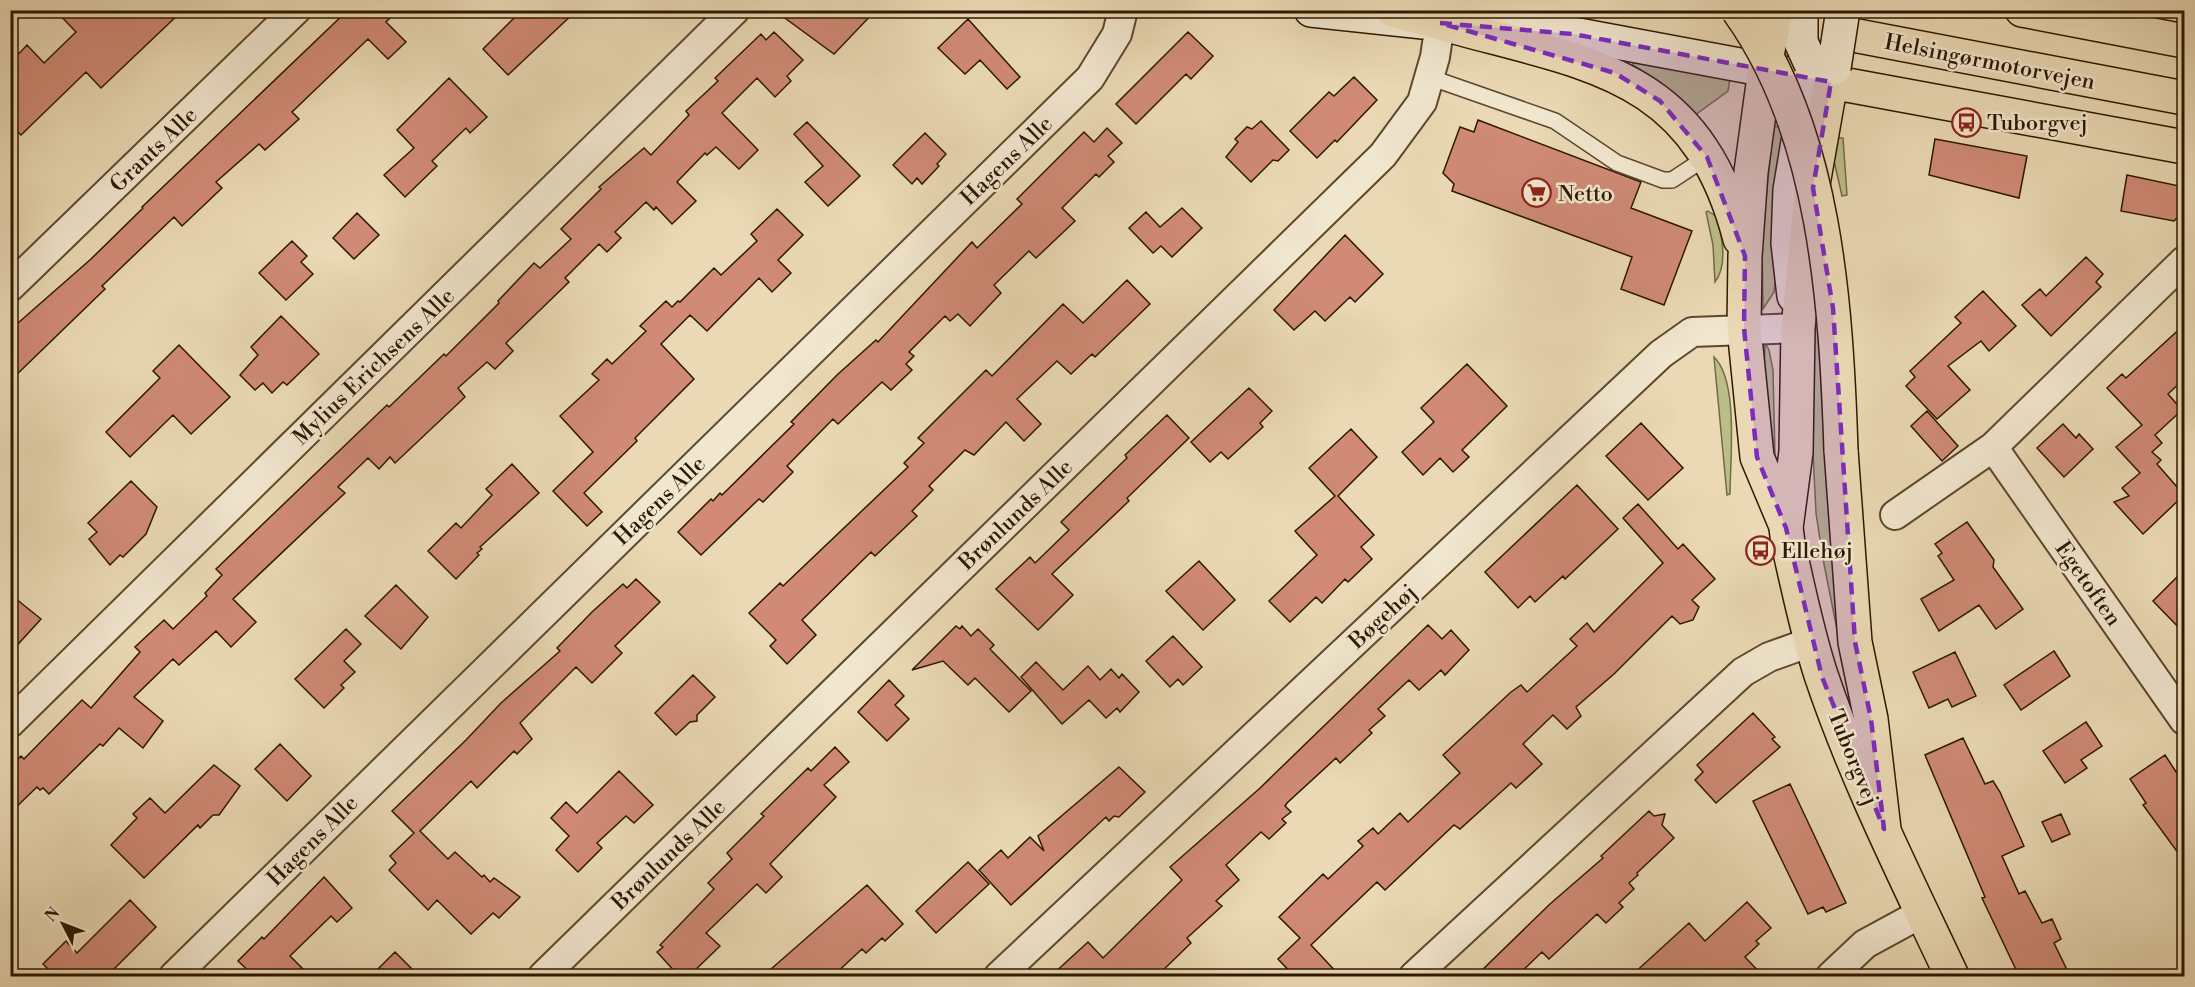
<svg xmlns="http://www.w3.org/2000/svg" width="2195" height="987" viewBox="0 0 2195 987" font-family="'Libre Bodoni',serif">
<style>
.green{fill:#bcbe89;stroke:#746b45;stroke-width:1.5}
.building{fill:#d08a76;stroke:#2c1801;stroke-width:1.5}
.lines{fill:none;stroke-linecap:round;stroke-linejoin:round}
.lane-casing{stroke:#5c482e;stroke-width:18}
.street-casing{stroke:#5c482e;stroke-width:32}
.secondary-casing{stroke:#2c1801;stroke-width:36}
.primary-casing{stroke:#2c1801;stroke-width:36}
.highway-casing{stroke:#2c1801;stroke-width:36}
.lane{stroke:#f1e6ce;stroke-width:15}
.street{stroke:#f1e6ce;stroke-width:28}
.secondary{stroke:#f1e6ce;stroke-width:33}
.primary{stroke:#ead9b4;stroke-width:33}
.highway{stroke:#ead9b4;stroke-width:33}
.secondary-bridge-casing{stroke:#2c1801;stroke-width:36;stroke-linecap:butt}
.primary-bridge-casing{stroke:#2c1801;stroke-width:36;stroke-linecap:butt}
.highway-bridge-casing{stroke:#2c1801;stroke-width:36;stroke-linecap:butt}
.secondary-bridge{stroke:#f1e6ce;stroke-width:33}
.primary-bridge{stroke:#ead9b4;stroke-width:33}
.highway-bridge{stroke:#ead9b4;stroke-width:33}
.marked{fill:#7b2cbf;fill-opacity:0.2;stroke:#7b2cbf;stroke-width:4.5;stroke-dasharray:12 8;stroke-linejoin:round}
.labels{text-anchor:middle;stroke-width:5;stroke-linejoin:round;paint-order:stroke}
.street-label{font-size:22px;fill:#2c1801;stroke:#f1e6ce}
.poi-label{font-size:22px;fill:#2c1801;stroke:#f1e6ce;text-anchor:start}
</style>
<rect width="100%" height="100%" fill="#ead9b4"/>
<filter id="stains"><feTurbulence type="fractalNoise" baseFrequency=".00333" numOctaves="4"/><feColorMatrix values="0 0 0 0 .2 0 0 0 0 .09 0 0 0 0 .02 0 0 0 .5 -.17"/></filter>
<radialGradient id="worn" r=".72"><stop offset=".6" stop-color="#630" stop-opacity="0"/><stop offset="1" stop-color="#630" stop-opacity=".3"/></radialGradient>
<path class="green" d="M1632 61 1730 78 1728 91 1695 115 1665 87 1633 65Z
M1773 126 1792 129 1774 292 1763 309 1762 243Z
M1834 138H1843L1847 195 1842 196 1832 152Z
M1708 211 1717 217C1722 237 1728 265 1715 282L1713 245 1706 212Z
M1821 290 1844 665 1823 559 1816 513 1810 391 1811 333Z
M1765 343 1769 350 1773 370 1775 456 1764 376Z
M1714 357C1739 381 1730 460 1730 494L1727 495Z"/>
<path class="building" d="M55 10H183L101 88 86 72 21 135 10 124V63L27 45 44 63 76 32Z
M348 10H398L386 22 406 42 388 59 368 39 292 112 299 119 265 150 259 144 216 182 222 188 182 226 174 217 102 286 105 289 10 381V330L91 259 143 208 142 207Z
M522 10H577L508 75 483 49Z
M774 10H876L834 54Z
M968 19 1020 77 1007 89 980 60 965 74 938 48Z
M774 32 803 60 787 76 791 81 775 97 757 78 722 113 758 150 739 169 716 147 707 155 705 153 677 182 696 201 672 224 656 207 654 210 646 202 615 232 621 238 607 252 599 244 565 278 569 282 506 343 513 351 495 369 487 362 458 388 465 397 395 463 390 457 379 469 368 458 338 487 345 493 233 599 256 622 231 647 216 631 179 665 173 659 134 697 163 721 143 748 119 728 103 746 100 744 49 794 43 788 40 790 37 787 10 813V767L21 756 24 759 82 700 91 708 140 652 135 647 164 620 173 629 207 596 205 593 222 575 216 569 387 405 389 407 444 354 446 356 499 303 498 301 534 263 540 268 571 239 561 229 601 189 599 187 644 148 651 155 689 115 686 111 718 81 715 78 761 34 766 40Z
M1188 32 1213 56 1191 79 1186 74 1136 124 1116 104Z
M1354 77 1377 100 1337 142 1335 140 1317 158 1290 131 1329 92 1334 96Z
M449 78 487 117 470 133 466 128 432 161 437 166 405 197 384 175 414 148 397 130Z
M1478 120 1641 182 1631 208 1692 231 1664 305 1621 289 1632 257 1452 191 1454 184 1443 173 1460 127 1474 132Z
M1261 121 1289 150 1278 161 1273 160 1251 182 1226 157 1238 142 1235 139 1247 127 1252 129Z
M807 122 860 176 828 206 805 182 823 166 794 134Z
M1107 128 1122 143 1108 156 1114 162 1099 177 1096 174 1062 208 1075 221 1036 258 1029 251 994 285 1001 293 970 326 958 314 950 321 945 316 909 352 914 356 906 364 912 370 891 390 882 382 838 424 833 419 787 466 793 472 763 502 759 499 701 555 678 532 711 499 713 501 720 493 722 495 794 424 791 422 837 375 876 340 878 342 972 242 977 248 1022 204 1017 199 1084 132 1094 142Z
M925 133 946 154 937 164 939 166 922 184 917 178 912 184 893 165Z
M1935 139 2027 156 2019 198 1929 175Z
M2127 175 2184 187V211L2174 221 2121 211Z
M1182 208 1202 228 1172 257 1161 246 1153 253 1129 228 1146 212 1160 227Z
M777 209 803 235 778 260 791 273 772 292 759 278 707 331 690 315 661 344 694 379 635 438 637 441 584 493 602 512 587 526 553 491 593 452 560 416 599 380 592 374 607 359 612 364 646 331 640 326 666 301 672 307 678 301 680 302 714 268 721 275 757 241 751 234Z
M357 213 379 235 354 259 333 238Z
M1345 235 1383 274 1355 302 1350 297 1325 321 1315 311 1294 330 1274 310Z
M292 241 307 256 301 262 313 274 286 300 259 273Z
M2086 257 2103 274 2096 282 2101 287 2051 336 2022 305 2040 289 2046 296Z
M1127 280 1150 304 1095 357 1092 354 1071 374 1057 361 1017 399 1041 424 1024 441 1006 422 974 455 965 450 929 486 933 490 912 511 917 516 875 556 871 552 802 620 816 635 787 664 770 646 776 640 749 613 780 583 783 586 908 467 904 463 924 443 918 438 986 370 992 376 1063 304 1083 323Z
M1983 291 2016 326 1989 351 1981 341 1948 366 1970 390 1937 419 1906 386 1915 377 1910 371 1961 323 1955 317Z
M281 316 319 354 287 385 283 382 272 393 263 383 255 390 240 375 258 355 251 347Z
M2184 325V379L2168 394 2182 410 2155 435 2162 443 2152 452 2161 460 2157 464 2184 495 2143 534 2114 502 2129 496 2122 488 2140 473 2116 447 2142 425 2107 388 2122 374 2126 378Z
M179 345 230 397 191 434 173 415 130 457 106 432 160 378 153 371Z
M1467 364 1507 406 1462 450 1469 457 1453 472 1440 458 1423 475 1402 452 1434 422 1421 408Z
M1249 388 1272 411 1260 423 1263 427 1228 459 1221 452 1210 462 1191 442Z
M1927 411 1958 446 1942 461 1911 426Z
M1167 415 1189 438 1127 498 1129 501 1052 574 1073 595 1038 630 996 589 1030 557 1035 563 1069 530 1061 522 1127 458 1125 455Z
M1641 423 1683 468 1648 500 1606 456Z
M2063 424 2076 438 2079 434 2093 449 2064 477 2037 448Z
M1351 429 1377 457 1338 496 1374 535 1361 547 1372 559 1348 582 1345 579 1322 603 1316 597 1290 622 1269 601 1317 555 1295 531 1335 496 1309 468Z
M512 464 539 493 480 547 482 549 477 553 479 555 456 579 428 551 456 523 461 528 492 495 486 489Z
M131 481 157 507 146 534 123 557 120 555 110 565 89 539 97 532 88 523Z
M1577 485 1618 529 1565 579 1563 576 1535 602 1530 596 1518 608 1485 572Z
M1638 504 1678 549 1683 544 1715 579 1692 600 1699 607 1693 620 1680 624 1672 616 1614 674 1576 707 1581 716 1567 729 1553 715 1523 744 1542 764 1516 788 1511 783 1460 829 1454 825 1385 890 1377 882 1311 945 1340 976H1294L1278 959 1300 938 1279 917 1323 874 1328 879 1363 846 1358 841 1373 828 1378 834 1400 813 1408 822 1460 773 1443 755 1511 692 1521 685 1527 692 1577 646 1570 639 1587 623 1594 632 1663 563 1623 518Z
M1967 522 1994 560 1993 567 2023 609 1996 629 1979 605 1939 631 1921 599 1954 580 1938 556 1942 553 1935 544Z
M1199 561 1235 600 1203 630 1166 591Z
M2184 570V633L2153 601Z
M636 579 660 602 615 646 622 653 592 683 576 667 520 723 532 739 517 754 514 751 477 788 471 781 420 831 448 859 455 852 482 877 484 875 490 882 494 878 520 897 499 918 493 913 471 934 437 900 428 910 389 870 396 863 390 856 414 833 392 811 466 740 501 703 560 651 557 648 592 612 623 584 627 588Z
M396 585 428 617 401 649 365 616Z
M10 594 41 619 10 653Z
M1428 625 1442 639 1451 630 1469 650 1445 675 1441 670 1419 690 1409 680 1378 709 1385 716 1369 730 1372 733 1340 763 1336 758 1287 803 1285 806 1291 812 1282 819 1286 823 1269 839 1261 832 1226 865 1239 880 1216 901 1222 906 1187 938 1191 943 1157 976H1051L1088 942 1103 958 1182 880 1170 867 1259 789Z
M956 626 960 629 962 626 971 636 978 629 994 645 990 649 1031 691 1009 712 975 678 968 685 943 661 912 670Z
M346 629 361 644 344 661 355 672 341 685 344 688 324 708 295 679Z
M1173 636 1202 667 1183 685 1178 679 1170 687 1146 661Z
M2054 651 2070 676 2021 710 2004 685Z
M1955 652 1976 696 1952 707 1948 699 1929 708 1913 672Z
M1036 662 1063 690 1088 666 1100 680 1111 669 1119 678 1122 674 1139 692 1120 712 1117 708 1106 718 1089 700 1062 724 1021 677Z
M693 675 715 697 697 715V721L690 722 676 735 655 713Z
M889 680 904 696 895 705 909 719 887 741 858 712Z
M1753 713 1775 737 1772 739 1780 747 1716 803 1695 780 1703 772 1697 765Z
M2086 722 2102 746 2081 760 2087 768 2065 783 2043 751Z
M1963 738 1985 784 1993 781 2000 792 2024 846 2002 856 2019 894 2025 891 2042 923 2052 919 2061 939 2054 943 2070 976H2019L1982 898 1985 897 1925 755Z
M280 744 311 776 287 801 255 769Z
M835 747 849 762 824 785 836 797 770 864 782 877 766 893 757 884 706 933 720 946 689 976H679L657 952 663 947 660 945 714 889 708 883 732 859 727 853 764 816 761 814 808 768 811 771Z
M2165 755 2184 784V861L2143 805 2146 803 2130 779Z
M214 765 240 786 219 815H213L200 828 198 825 144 878 111 845 137 818 133 814 150 798 165 813Z
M1119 767 1145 792 1119 817 1114 816 1109 821 1106 817 1011 905 979 870 1001 850 1008 858 1030 837 1044 851 1038 836Z
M619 771 653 805 634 823 626 816 597 843 602 848 578 872 556 850 569 836 551 818 566 802 577 813Z
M1790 784 1846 903 1826 912 1823 907 1808 914 1753 801Z
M1649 811 1654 816 1665 814 1662 825 1674 838 1637 873 1638 875 1629 883 1634 889 1619 903 1623 907 1606 923 1597 914 1549 959 1542 952 1517 976H1476L1550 904 1603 858 1601 856Z
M2061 814 2070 834 2052 842 2042 822Z
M968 862 989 884 936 933 916 911Z
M324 877 352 908 337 922 331 916 290 956 310 976H254L238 961 262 937 264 939Z
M867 885 903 924 885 941 882 938 866 953 862 949 833 976H763Z
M130 900 156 927 107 976H55L43 964 66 941 77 953Z
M1747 902 1771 928 1756 941 1759 944 1745 957 1763 976H1631L1689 923 1705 941Z
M395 952 419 976H371Z"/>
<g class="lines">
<defs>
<path id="lane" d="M1429 77 1555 121 1617 163 1663 180H1672L1707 157"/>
<path id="street" d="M10 287 296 10
M1993 447 2184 720
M1895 515 1993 447 2184 261
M10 723 735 10
M174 976 1090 78 1117 34 1123 10
M543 976 1383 155 1422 102 1435 57 1440 23
M999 976 1661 354 1692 332 1798 328
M1414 976 1743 672 1769 657 1811 642
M1831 976 1865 944 1922 913"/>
<path id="secondary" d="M1311 10 1423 22
M1490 27 1573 34 1831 82
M1794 296 1788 243 1790 190 1811 64"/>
<path id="primary" d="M1440 23C1585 64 1696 69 1740 239
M1767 55 1751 172 1745 256 1744 328 1757 457 1786 526
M1952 976C1906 878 1856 779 1821 675 1807 632 1798 587 1788 543L1786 528 1796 452 1798 328 1811 196 1831 82 2184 147"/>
<path id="highway" d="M1393 10 1440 23
M2022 10 2184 41
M1774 20 2184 98
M1841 450 1855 642 1871 719 1884 829"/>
</defs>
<use href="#lane" class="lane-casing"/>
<use href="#street" class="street-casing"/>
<use href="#secondary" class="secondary-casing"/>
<use href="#primary" class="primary-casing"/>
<use href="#highway" class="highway-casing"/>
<use href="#lane" class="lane"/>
<use href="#street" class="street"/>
<use href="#secondary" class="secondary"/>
<use href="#primary" class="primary"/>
<use href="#highway" class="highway"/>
<defs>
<path id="secondary-bridge" d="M1801 10V42L1811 64
M1834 68 1843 10"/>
<path id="primary-bridge" d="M1767 55 1776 10"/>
<path id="highway-bridge" d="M1738 10C1826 132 1836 304 1841 450"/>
</defs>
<use href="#secondary-bridge" class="secondary-bridge-casing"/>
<use href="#primary-bridge" class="primary-bridge-casing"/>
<use href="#highway-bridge" class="highway-bridge-casing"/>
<use href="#secondary-bridge" class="secondary-bridge"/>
<use href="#primary-bridge" class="primary-bridge"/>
<use href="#highway-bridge" class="highway-bridge"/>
</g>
<path class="marked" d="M1440 23 1573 34 1831 82 1813 188 1833 308 1855 642 1871 719 1884 829 1822 677 1786 528 1757 457 1744 328 1745 256 1707 157 1660 101 1615 73Z"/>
<defs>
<symbol id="bus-ring" viewBox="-11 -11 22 22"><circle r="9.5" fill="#f1e6ce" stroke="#8f2418" stroke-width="1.5"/><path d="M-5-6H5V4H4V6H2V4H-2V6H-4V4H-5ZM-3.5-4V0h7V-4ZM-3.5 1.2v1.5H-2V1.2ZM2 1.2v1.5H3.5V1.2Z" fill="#8f2418"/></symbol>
<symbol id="supermarket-ring" viewBox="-11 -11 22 22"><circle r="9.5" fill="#f1e6ce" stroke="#8f2418" stroke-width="1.5"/><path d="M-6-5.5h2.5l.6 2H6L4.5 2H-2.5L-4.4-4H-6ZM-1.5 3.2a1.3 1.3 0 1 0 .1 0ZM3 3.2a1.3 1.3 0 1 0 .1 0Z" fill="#8f2418"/></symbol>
</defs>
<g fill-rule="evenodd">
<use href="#bus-ring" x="1950" y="106" width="33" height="33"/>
<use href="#supermarket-ring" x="1520" y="176" width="33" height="33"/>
<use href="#bus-ring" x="1744" y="534" width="33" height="33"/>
</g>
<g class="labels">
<g class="street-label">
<text transform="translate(1990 61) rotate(11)" y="8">Helsingørmotorvejen</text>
<text transform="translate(153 149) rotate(-44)" y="8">Grants Alle</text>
<text transform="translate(1006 160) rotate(-44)" y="8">Hagens Alle</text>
<text transform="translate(373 366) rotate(-44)" y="8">Mylius Erichsens Alle</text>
<text transform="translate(659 500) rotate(-44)" y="8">Hagens Alle</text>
<text transform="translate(1015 514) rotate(-44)" y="8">Brønlunds Alle</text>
<text transform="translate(2089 583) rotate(55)" y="8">Egetoften</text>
<text transform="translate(1382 616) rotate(-43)" y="8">Bøgehøj</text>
<text transform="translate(1854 757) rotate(68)" y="8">Tuborgvej</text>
<text transform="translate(312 840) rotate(-45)" y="8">Hagens Alle</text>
<text transform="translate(668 854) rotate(-44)" y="8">Brønlunds Alle</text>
</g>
<g class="poi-label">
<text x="1987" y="130">Tuborgvej</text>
<text x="1558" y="201">Netto</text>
<text x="1781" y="558">Ellehøj</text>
</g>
</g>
<rect width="2195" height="987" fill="none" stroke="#ead9b4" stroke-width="36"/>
<rect x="12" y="12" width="2171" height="963" fill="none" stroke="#2c1801" stroke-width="3"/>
<rect x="18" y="18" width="2159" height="951" fill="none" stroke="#2c1801" stroke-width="1.5"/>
<g transform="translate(63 924) rotate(312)" stroke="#f1e6ce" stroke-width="4.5" paint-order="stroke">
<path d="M0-4.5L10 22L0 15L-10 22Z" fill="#2c1801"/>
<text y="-9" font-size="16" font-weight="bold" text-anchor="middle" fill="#2c1801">N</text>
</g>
<rect width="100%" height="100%" filter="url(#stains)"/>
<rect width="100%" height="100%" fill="url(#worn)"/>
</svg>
